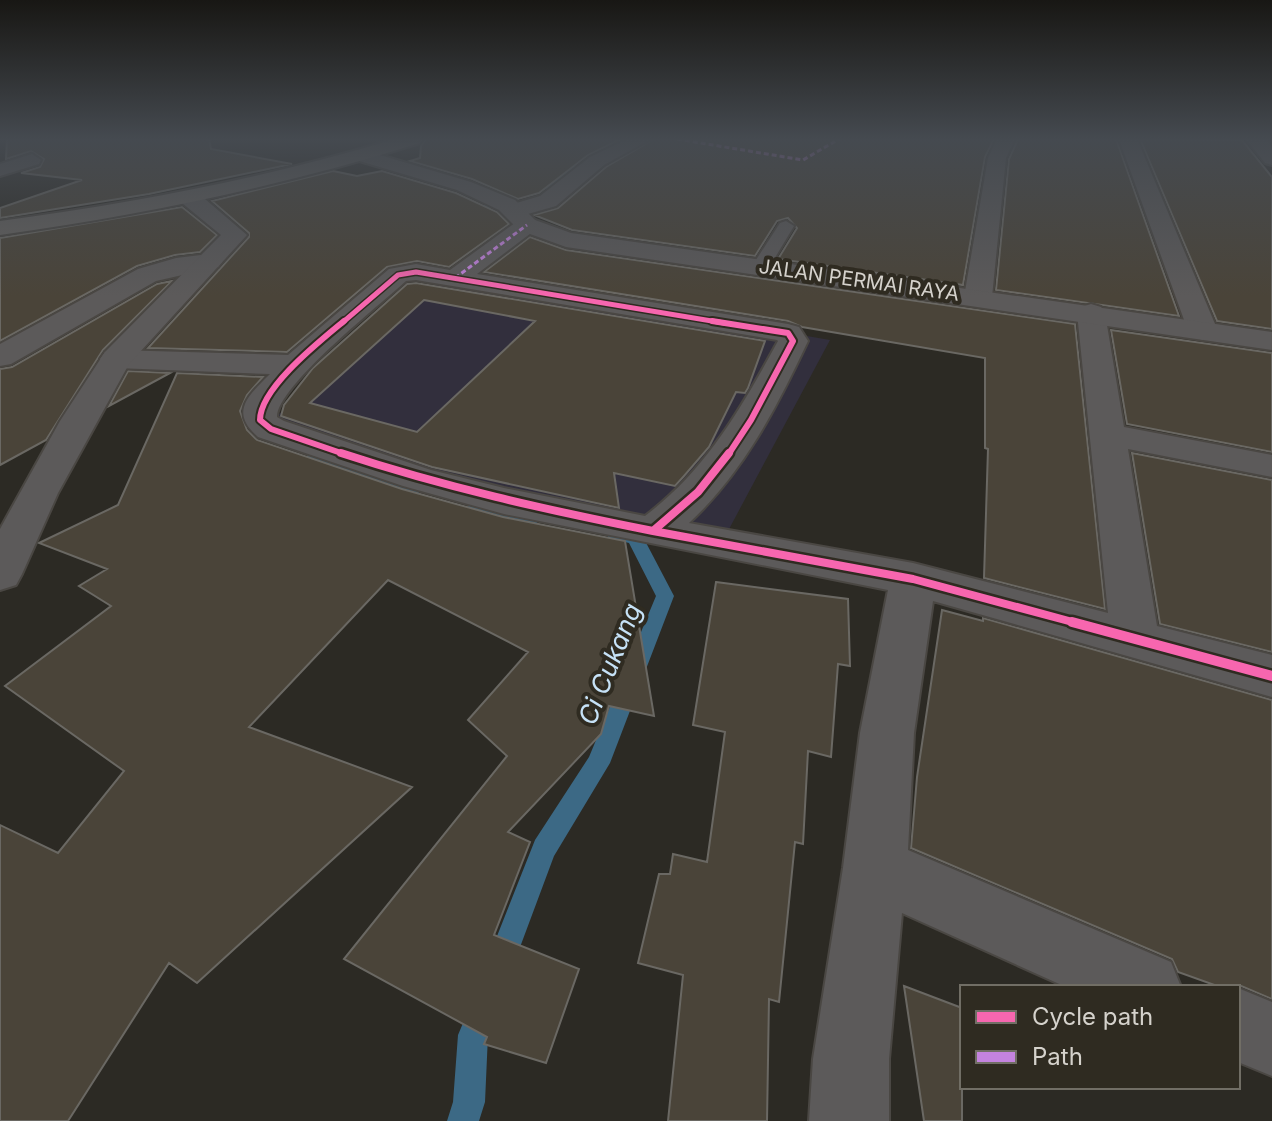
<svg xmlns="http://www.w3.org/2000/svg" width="1272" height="1121" viewBox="0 0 1272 1121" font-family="Inter,sans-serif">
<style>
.commercial{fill:#322f3d}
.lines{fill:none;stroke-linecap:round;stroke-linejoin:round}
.stream{fill:#3c6985;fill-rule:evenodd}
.building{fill:#4a4439;stroke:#6a6863;stroke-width:2;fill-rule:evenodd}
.service-casing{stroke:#4a4743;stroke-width:4}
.minor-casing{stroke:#4a4743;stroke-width:4}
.tertiary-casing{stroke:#4a4743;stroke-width:4}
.primary-casing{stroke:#4a4743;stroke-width:4}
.service{fill:#5c5a5a;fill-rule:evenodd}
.minor{fill:#5c5a5a;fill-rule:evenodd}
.tertiary{fill:#5c5a5a;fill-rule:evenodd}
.primary{fill:#666360;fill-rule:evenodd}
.quiet{stroke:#c483df;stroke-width:3;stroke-dasharray:5 3;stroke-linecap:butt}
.cycleway-far3-casing{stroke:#2f2b21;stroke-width:8}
.cycleway-far2-casing{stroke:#2f2b21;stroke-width:10}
.cycleway-far1-casing{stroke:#2f2b21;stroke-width:13}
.cycleway-casing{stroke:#2f2b21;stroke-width:15}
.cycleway-far3{stroke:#f766af;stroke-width:5}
.cycleway-far2{stroke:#f766af;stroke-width:6}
.cycleway-far1{stroke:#f766af;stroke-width:8}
.cycleway{stroke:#f766af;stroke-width:10}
.labels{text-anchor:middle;stroke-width:8;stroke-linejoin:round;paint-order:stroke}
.far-street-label{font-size:20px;fill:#d5d2cc;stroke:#2f2b21}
.water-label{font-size:26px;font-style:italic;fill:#c6e2f7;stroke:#2f2b21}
</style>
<rect width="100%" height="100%" fill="#2c2a24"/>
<path class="commercial" d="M446 274 830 340 728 531 458 496 272 420Z"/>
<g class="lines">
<path class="stream" d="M574 165 581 167 561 184 464 217 456 215 555 180Z
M312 449 417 489 419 493 411 498 405 497 307 457V451Z
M469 506 535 512 543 518 535 524 463 515 461 511Z
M615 528 642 535 674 596 610 763 554 856 510 974 500 978 490 974 486 964 535 840 589 757 656 596 629 543 609 538 606 534Z
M484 992 494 997 499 1007 488 1035 485 1102 479 1121H447L453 1102 458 1035 474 997Z"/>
</g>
<path class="building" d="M7 139H209L211 149 292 164 149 194 0 218V208L82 180 21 173 40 167 44 159 31 151 6 159Z
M426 139H621L588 155 539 193 518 199 472 179 410 161 420 158 421 146Z
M654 139H994L985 157 963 285 778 259 797 228 788 218 777 221 755 256 572 230 534 215 558 208 606 167Z
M1018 139H1116L1179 316 996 290 1009 159Z
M1140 139 1242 140 1272 177V329L1217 321Z
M333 171 357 176 382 171 456 193 497 212 509 224 449 267 417 261 387 267 287 352 148 348 249 237V233L212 201Z
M182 207 217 235 200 252 175 255 137 266 0 341V238Z
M530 237 566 250 1075 324 1105 609 984 578 988 449 985 448V358L802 327 788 321 484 272Z
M172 281 103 350 46 440 0 465V369L12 367 157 284Z
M416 283 765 341 748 388 745 393 736 392 709 447 684 476 675 486 614 473 619 508 432 467 281 416 284 405 313 368 407 284ZM424 300 535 321 417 432 310 403Z
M1111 330 1272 353V452L1127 424Z
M128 371 170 373 109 406Z
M177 373 263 377 247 395 240 411 247 430 257 440 402 489 503 517 625 541 654 716 609 706 601 734 508 832 530 842 494 935 579 969 546 1063 484 1044 487 1037 344 959 507 756 468 720 528 652 388 580 249 727 412 787 197 983 169 963 68 1121H0V825L58 853 124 771 5 686 111 606 79 586 107 569 39 543 118 505Z
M1132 453 1272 480V652L1160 624Z
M716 582 848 599 850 666 838 664 831 757 808 751 803 844 795 842 779 1002 769 999 767 1121H668L683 975 638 963 659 874H670L673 854 707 862 725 732 693 725Z
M942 610 983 621V618L1272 700V999L1239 985 1220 987 1178 972 1172 959 911 848 917 777Z
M904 986 962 1008V1121H924Z"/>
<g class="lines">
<defs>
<path id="service" d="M786 221 794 226 770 266 767 270H755L752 266 780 223Z"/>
<path id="minor" d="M628 139H651L604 165 556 206 514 218 503 211 506 206 540 196 590 157Z
M997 139H1015L1006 158 992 297 988 303 978 305 968 303 964 297 988 158Z
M1119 139H1137L1218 331 1213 337 1203 340 1193 337 1188 331Z
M1246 139H1265L1272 147V165L1265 163Z
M32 154 41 160 39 164 0 176V164Z
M527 218 535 220 538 225 535 230 477 274 788 324 799 327 808 341C777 407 743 473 689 523L913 563 1108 613 1077 313 1081 307 1091 304 1101 307 1105 313 1124 427 1272 455V477L1128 449 1157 626 1272 655V697L933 601 914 733 908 850 1171 962 1181 987H1066L902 913 889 1059V1121H809L813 1059 843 868 860 733 888 590 504 514 403 486 258 437C229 412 248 396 270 374L116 368 105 366 100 359 105 352 116 350 288 355 389 269 416 264 450 270 519 220ZM416 280 777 340 778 341C742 407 706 470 645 516L504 488 431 470 284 421 277 417C277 386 381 304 406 281Z
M209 254 218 257 222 262 218 267 156 281 11 364 0 366V344L138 269 176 258Z
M1238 988 1272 1002V1076L1238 1062Z"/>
<path id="tertiary" d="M363 150 471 182 515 200 535 220 571 233 1272 332V350L566 247 519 230 499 210 457 190 356 160 354 156 356 152Z
M190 192 198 193 247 235 129 364 58 493 22 574 16 585 0 590V529L60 421 105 352 221 235 182 203 179 198Z"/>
<path id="primary" d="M395 139H423L420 143C283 186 143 215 0 235V221C134 203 266 178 395 139Z"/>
</defs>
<use href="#service" class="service-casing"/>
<use href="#minor" class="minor-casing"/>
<use href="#tertiary" class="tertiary-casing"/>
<use href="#primary" class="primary-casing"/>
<use href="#service" class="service"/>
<use href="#minor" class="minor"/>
<use href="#tertiary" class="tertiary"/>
<use href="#primary" class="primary"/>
<path class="quiet" d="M677 139 803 160 839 139
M455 278 527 225"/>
<defs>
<path id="cycleway-far3" d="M342 323 398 275 416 272 724 323"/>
<path id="cycleway-far2" d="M344 321C320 341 260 388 260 420L271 429 347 455
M712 321 788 333 793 341 751 420 728 455"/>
<path id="cycleway-far1" d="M341 453C444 487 547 510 653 531L698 492 729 453
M653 531 913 579 1080 624"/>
<path id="cycleway" d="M1072 622 1272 676"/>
</defs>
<use href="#cycleway-far3" class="cycleway-far3-casing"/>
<use href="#cycleway-far2" class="cycleway-far2-casing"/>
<use href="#cycleway-far1" class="cycleway-far1-casing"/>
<use href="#cycleway" class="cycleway-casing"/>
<use href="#cycleway-far3" class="cycleway-far3"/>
<use href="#cycleway-far2" class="cycleway-far2"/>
<use href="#cycleway-far1" class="cycleway-far1"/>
<use href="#cycleway" class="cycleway"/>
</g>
<linearGradient id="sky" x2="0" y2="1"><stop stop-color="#181714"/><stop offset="0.47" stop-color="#454a50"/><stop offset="1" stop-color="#454a50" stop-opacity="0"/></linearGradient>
<rect width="1272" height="296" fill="url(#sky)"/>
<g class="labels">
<g class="far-street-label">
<text transform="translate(859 280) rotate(8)" y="7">JALAN PERMAI RAYA</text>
</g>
<g class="water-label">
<text transform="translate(610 664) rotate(-68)" y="9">Ci Cukang</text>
</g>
</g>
<rect x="960" y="985" width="280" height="104" fill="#2f2b21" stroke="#716e65" stroke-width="2"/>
<rect x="976" y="1011" width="40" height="12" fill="#f766af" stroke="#716e65" stroke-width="2"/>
<text x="1032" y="1025" font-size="24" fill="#d5d2cc">Cycle path</text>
<rect x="976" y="1051" width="40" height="12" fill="#c483df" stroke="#716e65" stroke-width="2"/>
<text x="1032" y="1065" font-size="24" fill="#d5d2cc">Path</text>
</svg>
